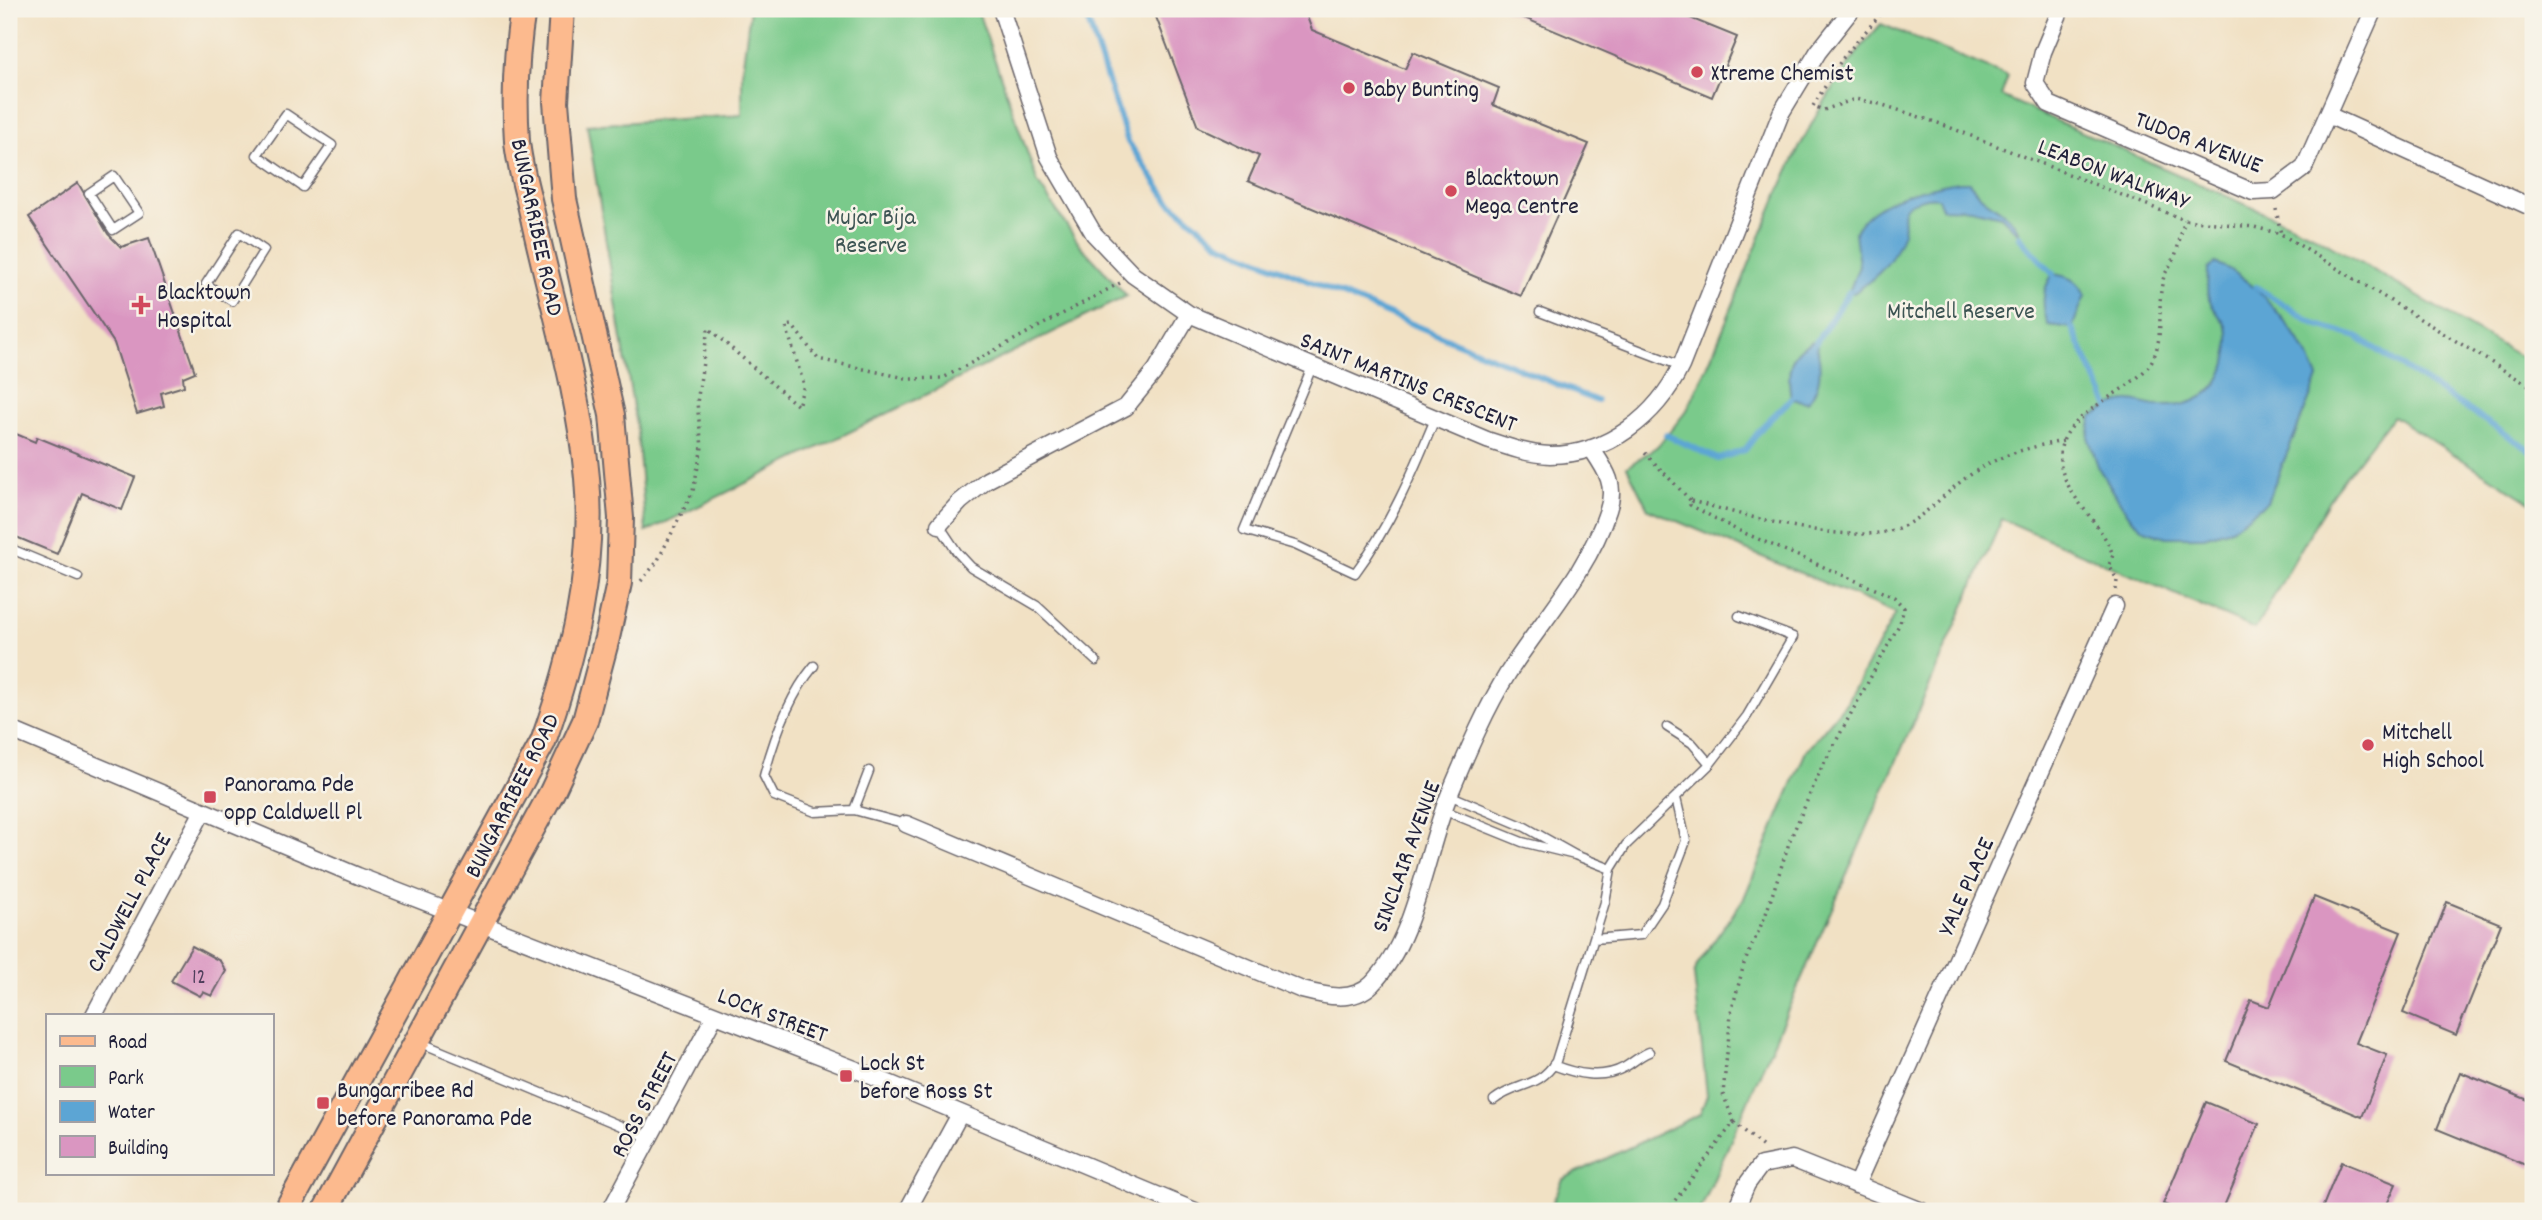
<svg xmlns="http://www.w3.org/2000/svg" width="2542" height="1220" viewBox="0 0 2542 1220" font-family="Dekko,sans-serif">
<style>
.green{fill:#7aca8b;stroke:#4e7663;stroke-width:2}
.water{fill:#5ca5d4;stroke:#3f6488;stroke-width:2}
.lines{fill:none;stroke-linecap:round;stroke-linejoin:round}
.stream{stroke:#5ca5d4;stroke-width:6}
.building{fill:#da96c1}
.lane-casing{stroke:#6a656b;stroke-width:11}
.street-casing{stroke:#6a656b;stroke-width:19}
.primary-casing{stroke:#6a656b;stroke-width:28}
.path{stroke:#6a656b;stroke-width:3.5;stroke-dasharray:2 5;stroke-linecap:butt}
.lane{stroke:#fff;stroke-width:8}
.street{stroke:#fff;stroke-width:16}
.primary{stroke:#fcba8e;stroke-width:24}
.poi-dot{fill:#d1495b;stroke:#f7f3e8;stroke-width:2.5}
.labels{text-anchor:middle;stroke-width:5;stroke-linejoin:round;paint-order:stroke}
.number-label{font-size:21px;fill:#503f5c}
.poi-label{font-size:24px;fill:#22223b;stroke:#f7f3e8;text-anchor:start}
.street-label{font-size:24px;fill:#22223b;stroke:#f7f3e8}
.park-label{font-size:24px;fill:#3c5453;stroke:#f7f3e8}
</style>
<rect width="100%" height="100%" fill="#f7f3e8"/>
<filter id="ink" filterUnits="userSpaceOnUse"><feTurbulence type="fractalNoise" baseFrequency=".0143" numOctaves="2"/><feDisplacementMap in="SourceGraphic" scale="14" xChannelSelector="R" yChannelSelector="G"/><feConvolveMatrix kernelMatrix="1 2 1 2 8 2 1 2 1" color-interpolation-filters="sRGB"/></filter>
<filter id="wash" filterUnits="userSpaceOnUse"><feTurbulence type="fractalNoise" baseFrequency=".00686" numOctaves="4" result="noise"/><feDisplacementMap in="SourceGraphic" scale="28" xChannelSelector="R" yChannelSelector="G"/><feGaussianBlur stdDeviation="1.57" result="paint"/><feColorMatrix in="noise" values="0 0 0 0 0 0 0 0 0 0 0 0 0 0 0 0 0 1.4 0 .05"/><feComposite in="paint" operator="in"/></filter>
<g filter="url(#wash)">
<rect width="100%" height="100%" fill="#f1e1c4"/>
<path class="green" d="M750 9H977L1038 183 1080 245 1127 296 646 532 637 431 587 125 742 115V72Z
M1881 24 2008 76 2001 96 2310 233 2533 364V504L2393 416 2333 493 2255 629 2002 519 1700 1211H1549L1563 1179 1700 1114 1707 1095 1694 975 1697 965 1744 898 1806 751 1846 703 1896 613 1648 509 1627 467 1659 445 1687 410C1751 282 1783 132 1881 24Z"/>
<path class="water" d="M1958 182H1970C1981 206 2012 209 2020 235L2001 216 1971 209 1942 208 1938 198C1931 196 1907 201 1904 210 1902 216 1905 225 1903 232 1893 263 1879 275 1854 293L1849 292 1859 266 1855 232C1870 199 1925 188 1958 182Z
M2215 263C2256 277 2303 338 2318 378L2267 502 2231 529 2204 537H2166L2145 530 2130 517 2099 469 2088 437 2092 417C2102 411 2114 402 2127 401 2137 400 2148 406 2159 406 2204 408 2228 385 2229 339 2229 321 2211 311 2208 296 2206 288 2208 277 2208 269Z
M2053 274C2069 276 2079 281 2085 296L2072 328 2048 325C2042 307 2041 290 2053 274Z
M1813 341 1816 342C1821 362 1823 387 1807 402L1791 399C1787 373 1787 354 1813 341Z"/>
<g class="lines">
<path class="stream" d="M1084 9 1128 142 1168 200 1220 244 1597 401
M2019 236 2053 274
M2256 287 2315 324 2357 337 2533 452
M2072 328 2109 407
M1816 342 1849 292
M1666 435 1718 459 1745 450 1763 426 1791 399"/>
</g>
<g id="blocks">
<path class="building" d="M1153 9H1304L1312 30 1405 69 1413 52 1499 88 1493 105 1589 144 1521 296 1248 181 1259 156 1198 127Z
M1503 9H1668L1737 37 1712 97Z
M78 183 108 234 121 247 149 238 195 372 183 377 184 386 161 393 164 406 137 414 114 343 29 217Z
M9 431 35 442 37 437 135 477 122 510 82 493 57 554 9 534Z
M2314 897 2401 932 2356 1043 2387 1055 2362 1117 2226 1061 2251 1000 2269 1007Z
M2447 902 2501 924 2456 1035 2403 1013Z
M192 946 220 961 226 971 212 996 203 992 200 996 171 981Z
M2460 1072 2533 1102V1168L2437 1129Z
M2206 1102 2259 1124 2222 1211H2180L2163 1204Z
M2341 1162 2396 1184 2384 1211H2321Z"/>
</g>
</g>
<g filter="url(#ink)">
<use href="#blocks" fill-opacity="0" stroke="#6a656b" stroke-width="2"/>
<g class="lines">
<defs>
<path id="lane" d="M286 114 332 145 303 187 257 155Z
M114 176 139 213 113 230 89 193Z
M239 233 264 250 232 301 206 284Z
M1540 312 1681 366
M1312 367 1244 530 1295 545 1355 573C1390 526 1413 472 1435 419
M939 525 957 552 971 567 1037 606 1096 661
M9 548 78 577
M814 666C789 696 774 738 764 776L774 796 815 812 854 810 906 824
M1667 727 1692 743 1710 764
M1449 795 1525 827 1575 855
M854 810 869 771
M1443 810 1522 842 1575 855 1611 869
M1594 939 1641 935 1662 904 1686 841 1676 798
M419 1042 650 1138
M1553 1065C1576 1074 1602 1080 1625 1067 1634 1062 1639 1056 1649 1052
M1494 1100C1517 1082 1539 1089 1556 1061L1605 902 1611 869 1626 845 1710 764 1747 716 1793 637 1739 616"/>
<path id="street" d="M1001 9 1049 157 1094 234 1133 275 1189 314 1487 440C1508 447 1528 454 1550 455 1608 455 1657 416 1681 366L1781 113 1818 52 1852 9
M2061 9 2043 52 2035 83 2049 104 2253 192 2273 191 2304 168 2374 9
M2328 115 2533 208
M939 525 960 502 987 480 1126 407 1156 370 1189 314
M9 729 358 876 857 1070 1195 1211
M906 824 1302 990C1325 996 1353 1003 1372 984 1417 938 1425 852 1450 793 1467 753 1485 710 1508 673 1542 620 1588 572 1608 510 1617 484 1605 469 1591 448
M94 1015 203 811
M1856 1185 2115 606
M610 1211 714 1017
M907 1211 960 1114
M1735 1211 1747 1184 1761 1165 1792 1159 1922 1211"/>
<path id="primary" d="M286 1211 543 742C573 657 595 569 587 478 579 388 551 301 532 213 527 190 519 165 517 141 514 97 516 52 523 9
M325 1211 552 792 585 721 607 638 619 583 621 518 612 415 564 199 556 102 562 9"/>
</defs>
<use href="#lane" class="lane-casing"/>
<use href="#street" class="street-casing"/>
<use href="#primary" class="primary-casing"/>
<path class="path" d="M1885 9 1842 59 1813 106 1824 110 1855 99 1880 104 1941 124 2185 220 2254 227 2281 234 2533 388
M2276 209 2281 234
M1645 453 1691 501 1690 505 1735 529 1894 597 1904 608 1900 623 1821 769 1790 840 1766 914 1744 964 1731 1013 1723 1094 1734 1122 1667 1211
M1691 501C1742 514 1853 549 1901 527 1928 515 1946 491 1970 475 1998 455 2031 446 2065 441
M641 581 657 562 693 491 702 447 697 403 708 328 798 406 804 385 786 326 792 325 818 359 910 379 943 378 1120 283
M2116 590 2117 580 2109 565 2113 555C2103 527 2080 509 2067 483 2034 418 2126 400 2150 364 2166 339 2156 306 2163 280 2165 271 2172 264 2175 256 2179 244 2181 232 2185 220
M1734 1122 1763 1147"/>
<use href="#lane" class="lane"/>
<use href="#street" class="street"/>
<use href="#primary" class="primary"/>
</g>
</g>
<g class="poi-dot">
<circle cx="1697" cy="72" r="7"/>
<circle cx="1349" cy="88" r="7"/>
<circle cx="1451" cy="191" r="7"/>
<path d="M137.5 294.5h7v7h7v7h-7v7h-7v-7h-7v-7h7z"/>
<circle cx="2368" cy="745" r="7"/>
<rect x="203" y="790" width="14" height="14" rx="3.5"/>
<rect x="839" y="1069" width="14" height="14" rx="3.5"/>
<rect x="316" y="1096" width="14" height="14" rx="3.5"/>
</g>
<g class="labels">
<g class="number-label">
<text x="199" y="983">12</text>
</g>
<g class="poi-label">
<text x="1711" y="80">Xtreme Chemist</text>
<text x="1363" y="96">Baby Bunting</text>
<text x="1465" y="185">Blacktown<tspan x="1465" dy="28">Mega Centre</tspan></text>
<text x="157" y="299">Blacktown<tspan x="157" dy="28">Hospital</tspan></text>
<text x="2382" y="739">Mitchell<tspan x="2382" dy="28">High School</tspan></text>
<text x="224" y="791">Panorama Pde<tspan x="224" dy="28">opp Caldwell Pl</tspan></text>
<text x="860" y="1070">Lock St<tspan x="860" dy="28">before Ross St</tspan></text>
<text x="337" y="1097">Bungarribee Rd<tspan x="337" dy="28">before Panorama Pde</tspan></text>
</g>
<g class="street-label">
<text transform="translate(2199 141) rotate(21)" y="8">TUDOR AVENUE</text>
<text transform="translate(2114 173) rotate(21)" y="8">LEABON WALKWAY</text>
<text transform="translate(538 227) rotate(78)" y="8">BUNGARRIBEE ROAD</text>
<text transform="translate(1409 381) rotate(22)" y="8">SAINT MARTINS CRESCENT</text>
<text transform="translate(511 795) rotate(-63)" y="8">BUNGARRIBEE ROAD</text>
<text transform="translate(1405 856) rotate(-70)" y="8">SINCLAIR AVENUE</text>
<text transform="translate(1965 886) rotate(-66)" y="8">YALE PLACE</text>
<text transform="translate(128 902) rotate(-62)" y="8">CALDWELL PLACE</text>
<text transform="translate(773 1014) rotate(21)" y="8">LOCK STREET</text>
<text transform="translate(643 1104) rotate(-62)" y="8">ROSS STREET</text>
</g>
<g class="park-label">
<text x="871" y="224">Mujar Bija<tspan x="871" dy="28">Reserve</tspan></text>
<text x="1961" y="318">Mitchell Reserve</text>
</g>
</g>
<rect width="2542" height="1220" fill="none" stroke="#f7f3e8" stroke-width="35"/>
<rect x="46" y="1014" width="228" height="161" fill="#f7f3e8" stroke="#a29fa3" stroke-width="2"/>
<rect x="60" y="1036" width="35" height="10" fill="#fcba8e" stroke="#a29fa3" stroke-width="2"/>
<text x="108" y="1048" font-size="21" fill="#22223b">Road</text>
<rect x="60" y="1066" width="35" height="21" fill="#7aca8b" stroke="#a29fa3" stroke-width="2"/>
<text x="108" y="1084" font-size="21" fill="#22223b">Park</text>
<rect x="60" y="1101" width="35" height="21" fill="#5ca5d4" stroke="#a29fa3" stroke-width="2"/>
<text x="108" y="1118" font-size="21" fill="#22223b">Water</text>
<rect x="60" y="1136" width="35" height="21" fill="#da96c1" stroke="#a29fa3" stroke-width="2"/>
<text x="108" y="1154" font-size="21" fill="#22223b">Building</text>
</svg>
